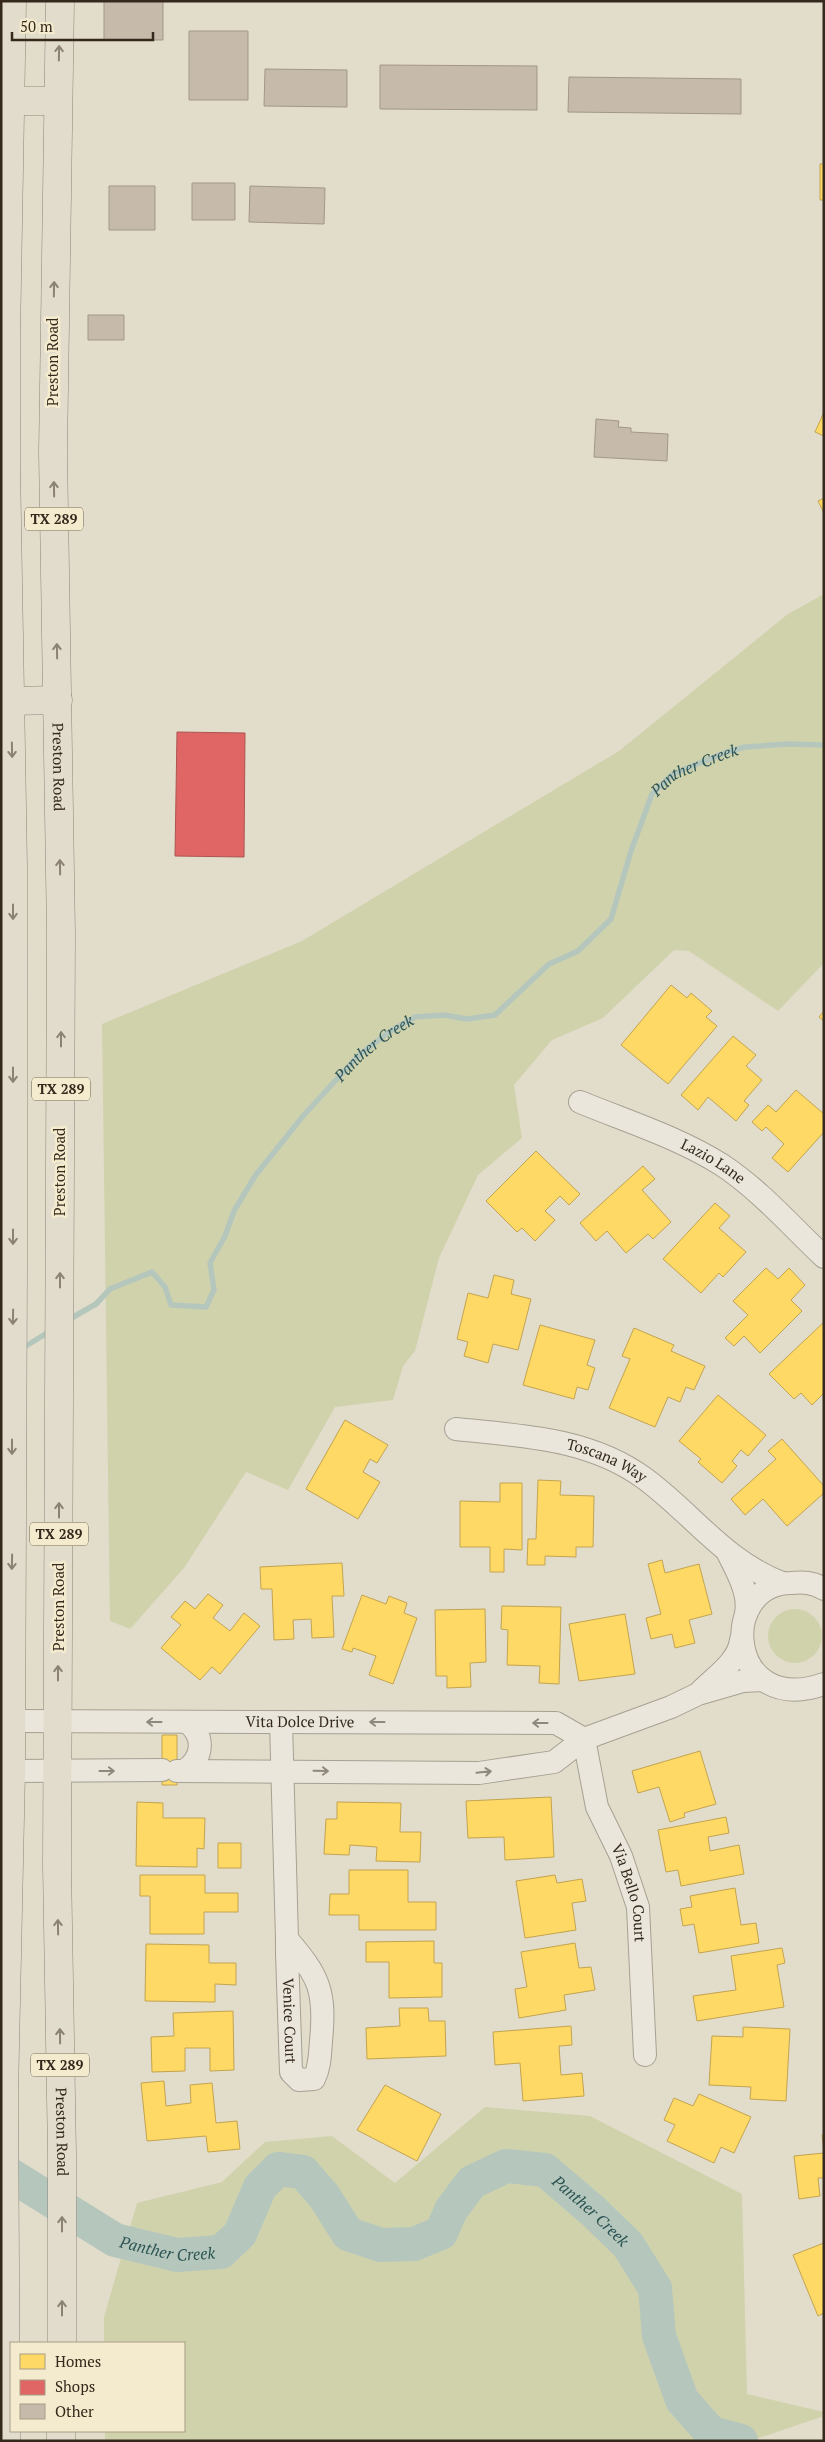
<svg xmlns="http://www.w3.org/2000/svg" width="825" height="2442" viewBox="0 0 825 2442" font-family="'PT Serif',serif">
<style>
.green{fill:#d0d2ac}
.homes{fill:#ffd966;stroke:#c2a450}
.shops{fill:#e06666;stroke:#ac5450}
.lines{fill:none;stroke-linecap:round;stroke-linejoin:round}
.stream{stroke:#b5c7bd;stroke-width:5.5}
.river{stroke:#b5c7bd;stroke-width:34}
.building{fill:#c6baab;stroke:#a2978a}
.minor-casing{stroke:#a7a093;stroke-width:24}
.major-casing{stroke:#8c867a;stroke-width:29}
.minor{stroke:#eae6db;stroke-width:22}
.major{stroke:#e2dccd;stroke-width:28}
.oneway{stroke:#8b8274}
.oneway2{stroke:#8f887c}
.labels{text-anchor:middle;stroke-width:5;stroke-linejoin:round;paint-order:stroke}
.shield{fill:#f4ebce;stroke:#6e6351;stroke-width:1}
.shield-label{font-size:14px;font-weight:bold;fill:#34291c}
.street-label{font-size:15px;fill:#34291c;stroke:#f4ebce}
.water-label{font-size:16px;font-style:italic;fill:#2c5453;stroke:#f4ebce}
</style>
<rect width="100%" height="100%" fill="#e2dcca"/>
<path class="green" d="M824 594V963L778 1011 689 951 674 950 603 1018 552 1040 514 1085 522 1138 478 1175 439 1258 415 1351 403 1366 393 1400 335 1407 288 1490 246 1472 184 1568 130 1629 110 1621 102 1024 302 941 619 751 788 614Z
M768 1636a27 27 0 1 1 54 0a27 27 0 1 1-54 0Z
M485 2107 590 2116 742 2194 747 2394 824 2412V2416L750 2441H105V2431H184V2343H104V2317L137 2203 222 2182 265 2142 332 2136 395 2183Z"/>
<path class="homes" d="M820 164H824V200H820Z
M824 412V436L815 432Z
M824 498V513L818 501Z
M671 985 687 998 691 993 712 1011 706 1017 717 1026 668 1084 621 1045Z
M824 1011V1021L819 1017Z
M733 1036 756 1055 746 1066 762 1080 744 1101 749 1105 736 1121 708 1097 698 1110 681 1095Z
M796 1090 824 1114V1132L788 1172 772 1158 784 1144 766 1127 762 1131 752 1122 768 1105 776 1112Z
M536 1151 580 1194 569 1205 560 1196 545 1211 555 1220 535 1241 522 1228 517 1232 486 1201Z
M643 1166 655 1179 642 1190 671 1222 653 1239 648 1234 626 1253 607 1231 596 1241 580 1223Z
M715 1203 730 1216 719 1228 746 1252 723 1277 719 1273 701 1293 663 1259Z
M766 1268 778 1279 789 1268 805 1285 791 1300 802 1311 760 1353 744 1336 734 1346 725 1338 748 1315 733 1301Z
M494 1275 514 1280 511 1294 531 1299 518 1350 493 1344 488 1363 464 1356 468 1342 457 1339 468 1293 488 1298Z
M824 1322V1393L812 1405 801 1393 794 1399 769 1374Z
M540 1325 595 1340 587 1365 595 1368 588 1390 577 1387 574 1399 523 1385Z
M634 1328 674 1345 671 1351 705 1366 694 1390 686 1387 680 1402 668 1397 655 1427 609 1408 630 1359 622 1356Z
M718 1395 766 1435 748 1456 741 1450 732 1461 737 1466 722 1483 698 1462 701 1459 679 1441Z
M345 1420 388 1445 377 1463 370 1459 363 1472 380 1482 358 1519 306 1489Z
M782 1439 824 1486V1493L787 1526 763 1499 745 1515 731 1499 776 1459 768 1451Z
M538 1480 561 1481 560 1495 594 1496 593 1547H576V1557L545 1556V1565H527L528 1539H536Z
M500 1483H522V1550L504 1549V1572H490V1547H460V1501L500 1502Z
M662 1560 665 1573 699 1564 712 1614 689 1620 695 1643 675 1648 672 1634 651 1639 646 1618 661 1614 648 1564Z
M342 1563 344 1596H332L334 1637 312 1638 311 1619 293 1620 294 1639 274 1640 272 1589H261L260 1567Z
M208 1594 223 1605 213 1618 230 1631 244 1613 260 1626 220 1674 212 1667 200 1680 161 1648 181 1625 171 1617 185 1601 195 1609Z
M362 1595 386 1604 389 1596 407 1603 404 1613 417 1618 393 1684 369 1675 376 1656 353 1648 352 1652 342 1649Z
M502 1606 561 1607 559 1684 539 1683 540 1666 507 1665 508 1630 501 1629Z
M485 1609 486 1662 470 1663 471 1687 447 1688V1676H436L435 1610Z
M625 1614 635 1674 579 1681 569 1624Z
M162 1735H177V1785H162Z
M700 1751 716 1804 684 1813 685 1817 670 1822 659 1787 638 1793 632 1771Z
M551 1797 554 1857 505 1860 504 1837 468 1838 466 1801Z
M137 1802 163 1803V1818H205L204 1849 197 1848V1867L136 1866Z
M337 1802 401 1803 400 1832H421L420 1862 376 1861 377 1847 350 1845 349 1855 324 1854 326 1819H337Z
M726 1817 729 1833 708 1837 710 1851 739 1845 744 1874 681 1886 678 1870 666 1872 658 1830Z
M218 1843H241V1868H218Z
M349 1870H408V1902H436V1930H359V1915H329L330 1894H349Z
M140 1875H205V1893H238V1912H204V1934H150V1896H140Z
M555 1875 557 1883 582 1879 586 1901 572 1903 576 1930 525 1938 516 1881Z
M735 1888 741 1925 756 1923 759 1943 699 1953 694 1924 683 1926 680 1909 692 1907 690 1896Z
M434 1941V1963H442V1997L389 1998V1962H366V1942Z
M575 1943 579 1968 591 1967 595 1990 564 1995 566 2010 519 2018 515 1989 527 1987 521 1952Z
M146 1944 209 1945V1963H236V1985L215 1984V2002L145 2001Z
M782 1948 785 1963 777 1965 784 2007 697 2021 693 1996 736 1990 731 1956Z
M399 2008H428L429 2021H445L446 2056 367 2059 366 2028 400 2026Z
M233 2011 234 2070 210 2071V2048H185V2071L152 2072 151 2037 174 2036 173 2013Z
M571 2026 572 2045 559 2046 561 2075 582 2073 584 2096 523 2101 520 2063 495 2065 493 2032Z
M743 2027 790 2029 786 2101 750 2099 751 2087 709 2085 712 2036 743 2037Z
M164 2081 166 2106 191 2103 190 2085 212 2083 216 2123 237 2121 240 2149 208 2152 206 2136 147 2141 141 2083Z
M385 2085 441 2114 417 2161 357 2130Z
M699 2094 751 2117 734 2153 721 2147 714 2163 667 2141 675 2125 664 2120 674 2098 693 2106Z
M824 2134V2178H818L820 2196 799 2199 794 2156 824 2153 822 2135Z
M824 2243V2313L818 2316 793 2255Z"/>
<path class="shops" d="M177 732 245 733 244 857 175 856Z"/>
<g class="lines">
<g class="stream">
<path id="s1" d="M68 1320 96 1304 110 1289 152 1272 165 1287 171 1305 206 1307 214 1290 210 1263 225 1236 234 1211 255 1176 303 1116 359 1055 389 1032 415 1017 444 1015 467 1019 495 1015 549 964 578 951 611 919 631 851 652 794 673 774 724 753 745 747 787 744 824 745"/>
<path d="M21 1349 52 1330"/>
</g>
<path class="river" id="s2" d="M1 2169 115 2240 177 2255 221 2252 240 2234 260 2187 278 2169 303 2172 324 2196 348 2234 381 2245 414 2244 441 2233 451 2210 472 2182 506 2166 545 2170 593 2211 628 2245 655 2288 659 2336 682 2400 711 2433 741 2441"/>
</g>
<path class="building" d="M104 1H163V40H104Z
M189 31H248V100H189Z
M380 65 537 66V110L380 109Z
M265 69 347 70V107L264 106Z
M569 77 741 79V114L568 112Z
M192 183H235V220H192Z
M109 186H155V230H109Z
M250 186 325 188 324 224 249 222Z
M88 315H124V340H88Z
M596 419 619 421 618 427 631 428V432L668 434 667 461 594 457Z"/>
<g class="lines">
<defs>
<g id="minor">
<path id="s3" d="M580 1102C626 1121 680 1138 722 1165 760 1190 791 1226 824 1257"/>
<path id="s4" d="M456 1429C522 1436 589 1438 644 1478 692 1513 724 1561 782 1583"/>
<path d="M728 1553C737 1572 750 1593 746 1614"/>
<path d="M824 1589C813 1582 803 1582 791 1583 717 1584 727 1718 824 1684"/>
<path d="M701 1691C715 1677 739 1661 741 1640"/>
<path id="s5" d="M11 1721 556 1723 584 1739"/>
<path id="s6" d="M281 1722 287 1939V1953L291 2072 299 2080 314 2079C320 2067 320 2054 321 2041 326 1991 319 1976 287 1939"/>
<path id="s7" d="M584 1739 597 1807 621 1856 638 1907 645 2055"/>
<path d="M11 1771 162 1770"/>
<path d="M177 1771 479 1773 554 1762 584 1739 671 1707 698 1694 743 1681 763 1680"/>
<path d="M184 1771C204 1758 205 1736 187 1722"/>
</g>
<g id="major">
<path id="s8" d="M60 1 53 452 61 933 57 1867 62 2154V2343"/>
<path d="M11 101H58"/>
<path d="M11 701 58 700"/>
<path d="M6 2441 4 2094 11 1771 13 1268V865L6 466V337L12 1"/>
<path d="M61 2441V2431"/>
</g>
</defs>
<use href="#minor" class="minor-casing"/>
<use href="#major" class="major-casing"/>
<use href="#minor" class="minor"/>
<use href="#major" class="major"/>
</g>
<defs><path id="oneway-shaft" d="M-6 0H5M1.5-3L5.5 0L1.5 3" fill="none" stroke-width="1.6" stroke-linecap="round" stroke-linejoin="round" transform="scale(1.25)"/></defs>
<g class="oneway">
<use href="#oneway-shaft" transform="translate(59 53) rotate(-89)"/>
<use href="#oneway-shaft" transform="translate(54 289) rotate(-89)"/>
<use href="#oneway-shaft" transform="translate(54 489) rotate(-91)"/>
<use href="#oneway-shaft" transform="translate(57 651) rotate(-91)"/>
<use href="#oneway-shaft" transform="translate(12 750) rotate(89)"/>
<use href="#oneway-shaft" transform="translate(60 867) rotate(-91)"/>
<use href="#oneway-shaft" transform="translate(13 912) rotate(90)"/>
<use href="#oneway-shaft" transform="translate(61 1039) rotate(-90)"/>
<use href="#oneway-shaft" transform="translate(13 1075) rotate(90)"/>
<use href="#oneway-shaft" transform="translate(13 1237) rotate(90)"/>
<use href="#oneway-shaft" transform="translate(60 1280) rotate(-90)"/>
<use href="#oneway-shaft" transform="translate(13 1317) rotate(91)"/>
<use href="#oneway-shaft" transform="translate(12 1447) rotate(90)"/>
<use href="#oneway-shaft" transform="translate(59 1510) rotate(-90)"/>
<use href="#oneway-shaft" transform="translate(12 1562) rotate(91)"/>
<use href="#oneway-shaft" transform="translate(58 1673) rotate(-90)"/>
<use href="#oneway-shaft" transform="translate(58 1927) rotate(-91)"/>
<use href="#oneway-shaft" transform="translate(60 2036) rotate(-91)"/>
<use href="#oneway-shaft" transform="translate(62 2224) rotate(-90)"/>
<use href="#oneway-shaft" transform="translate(62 2308) rotate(-90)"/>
</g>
<g class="oneway2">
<use href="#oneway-shaft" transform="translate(154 1722) rotate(180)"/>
<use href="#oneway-shaft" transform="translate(377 1722) rotate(-180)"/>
<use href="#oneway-shaft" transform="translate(540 1723) rotate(-180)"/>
<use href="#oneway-shaft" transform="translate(107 1771)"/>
<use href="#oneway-shaft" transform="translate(321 1771) rotate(1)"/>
<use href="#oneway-shaft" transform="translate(484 1772) rotate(-6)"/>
</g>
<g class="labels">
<g class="shield">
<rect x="25" y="507.5" width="58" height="23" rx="4"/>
<rect x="32" y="1077.5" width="58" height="23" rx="4"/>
<rect x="30" y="1522.5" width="58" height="23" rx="4"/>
<rect x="31" y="2053.5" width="58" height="23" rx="4"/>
</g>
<g class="shield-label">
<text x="54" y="524">TX 289</text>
<text x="61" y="1094">TX 289</text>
<text x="59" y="1539">TX 289</text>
<text x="60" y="2070">TX 289</text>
</g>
<g class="street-label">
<text transform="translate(53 362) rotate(-90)" y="5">Preston Road</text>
<text dy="5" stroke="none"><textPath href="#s8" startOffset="766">Preston Road</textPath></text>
<text dy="5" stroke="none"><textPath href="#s3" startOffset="146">Lazio Lane</textPath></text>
<text transform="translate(60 1172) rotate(-90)" y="5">Preston Road</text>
<text dy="5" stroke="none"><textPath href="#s4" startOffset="155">Toscana Way</textPath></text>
<text transform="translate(59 1607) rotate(-90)" y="5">Preston Road</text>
<text dy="5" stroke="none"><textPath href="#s5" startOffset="289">Vita Dolce Drive</textPath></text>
<text dy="5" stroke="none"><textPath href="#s7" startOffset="162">Via Bello Court</textPath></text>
<text dy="5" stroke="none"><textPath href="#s6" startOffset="299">Venice Court</textPath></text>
<text dy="5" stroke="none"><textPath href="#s8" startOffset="2131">Preston Road</textPath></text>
</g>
<g class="water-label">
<text dy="6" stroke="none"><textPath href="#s1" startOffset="958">Panther Creek</textPath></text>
<text dy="6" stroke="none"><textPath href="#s1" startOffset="492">Panther Creek</textPath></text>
<text dy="6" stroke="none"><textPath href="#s2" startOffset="742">Panther Creek</textPath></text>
<text dy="6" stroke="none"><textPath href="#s2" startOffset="188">Panther Creek</textPath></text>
</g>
</g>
<rect width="825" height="2442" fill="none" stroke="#34291c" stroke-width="5"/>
<rect x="10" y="2342" width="175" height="90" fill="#f4ebce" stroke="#a79d87"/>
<rect x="20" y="2354" width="25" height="15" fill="#ffd966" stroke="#a79d87"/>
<text x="55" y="2367" font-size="15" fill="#34291c">Homes</text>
<rect x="20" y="2380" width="25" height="15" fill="#e06666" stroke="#a79d87"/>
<text x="55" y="2392" font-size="15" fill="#34291c">Shops</text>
<rect x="20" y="2404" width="25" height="15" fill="#c6baab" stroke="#a79d87"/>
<text x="55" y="2417" font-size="15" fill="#34291c">Other</text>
<path d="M12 32v8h141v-8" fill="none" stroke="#34291c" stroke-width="2.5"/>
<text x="20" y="32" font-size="15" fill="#34291c" stroke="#f4ebce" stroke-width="4" paint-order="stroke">50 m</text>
</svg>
